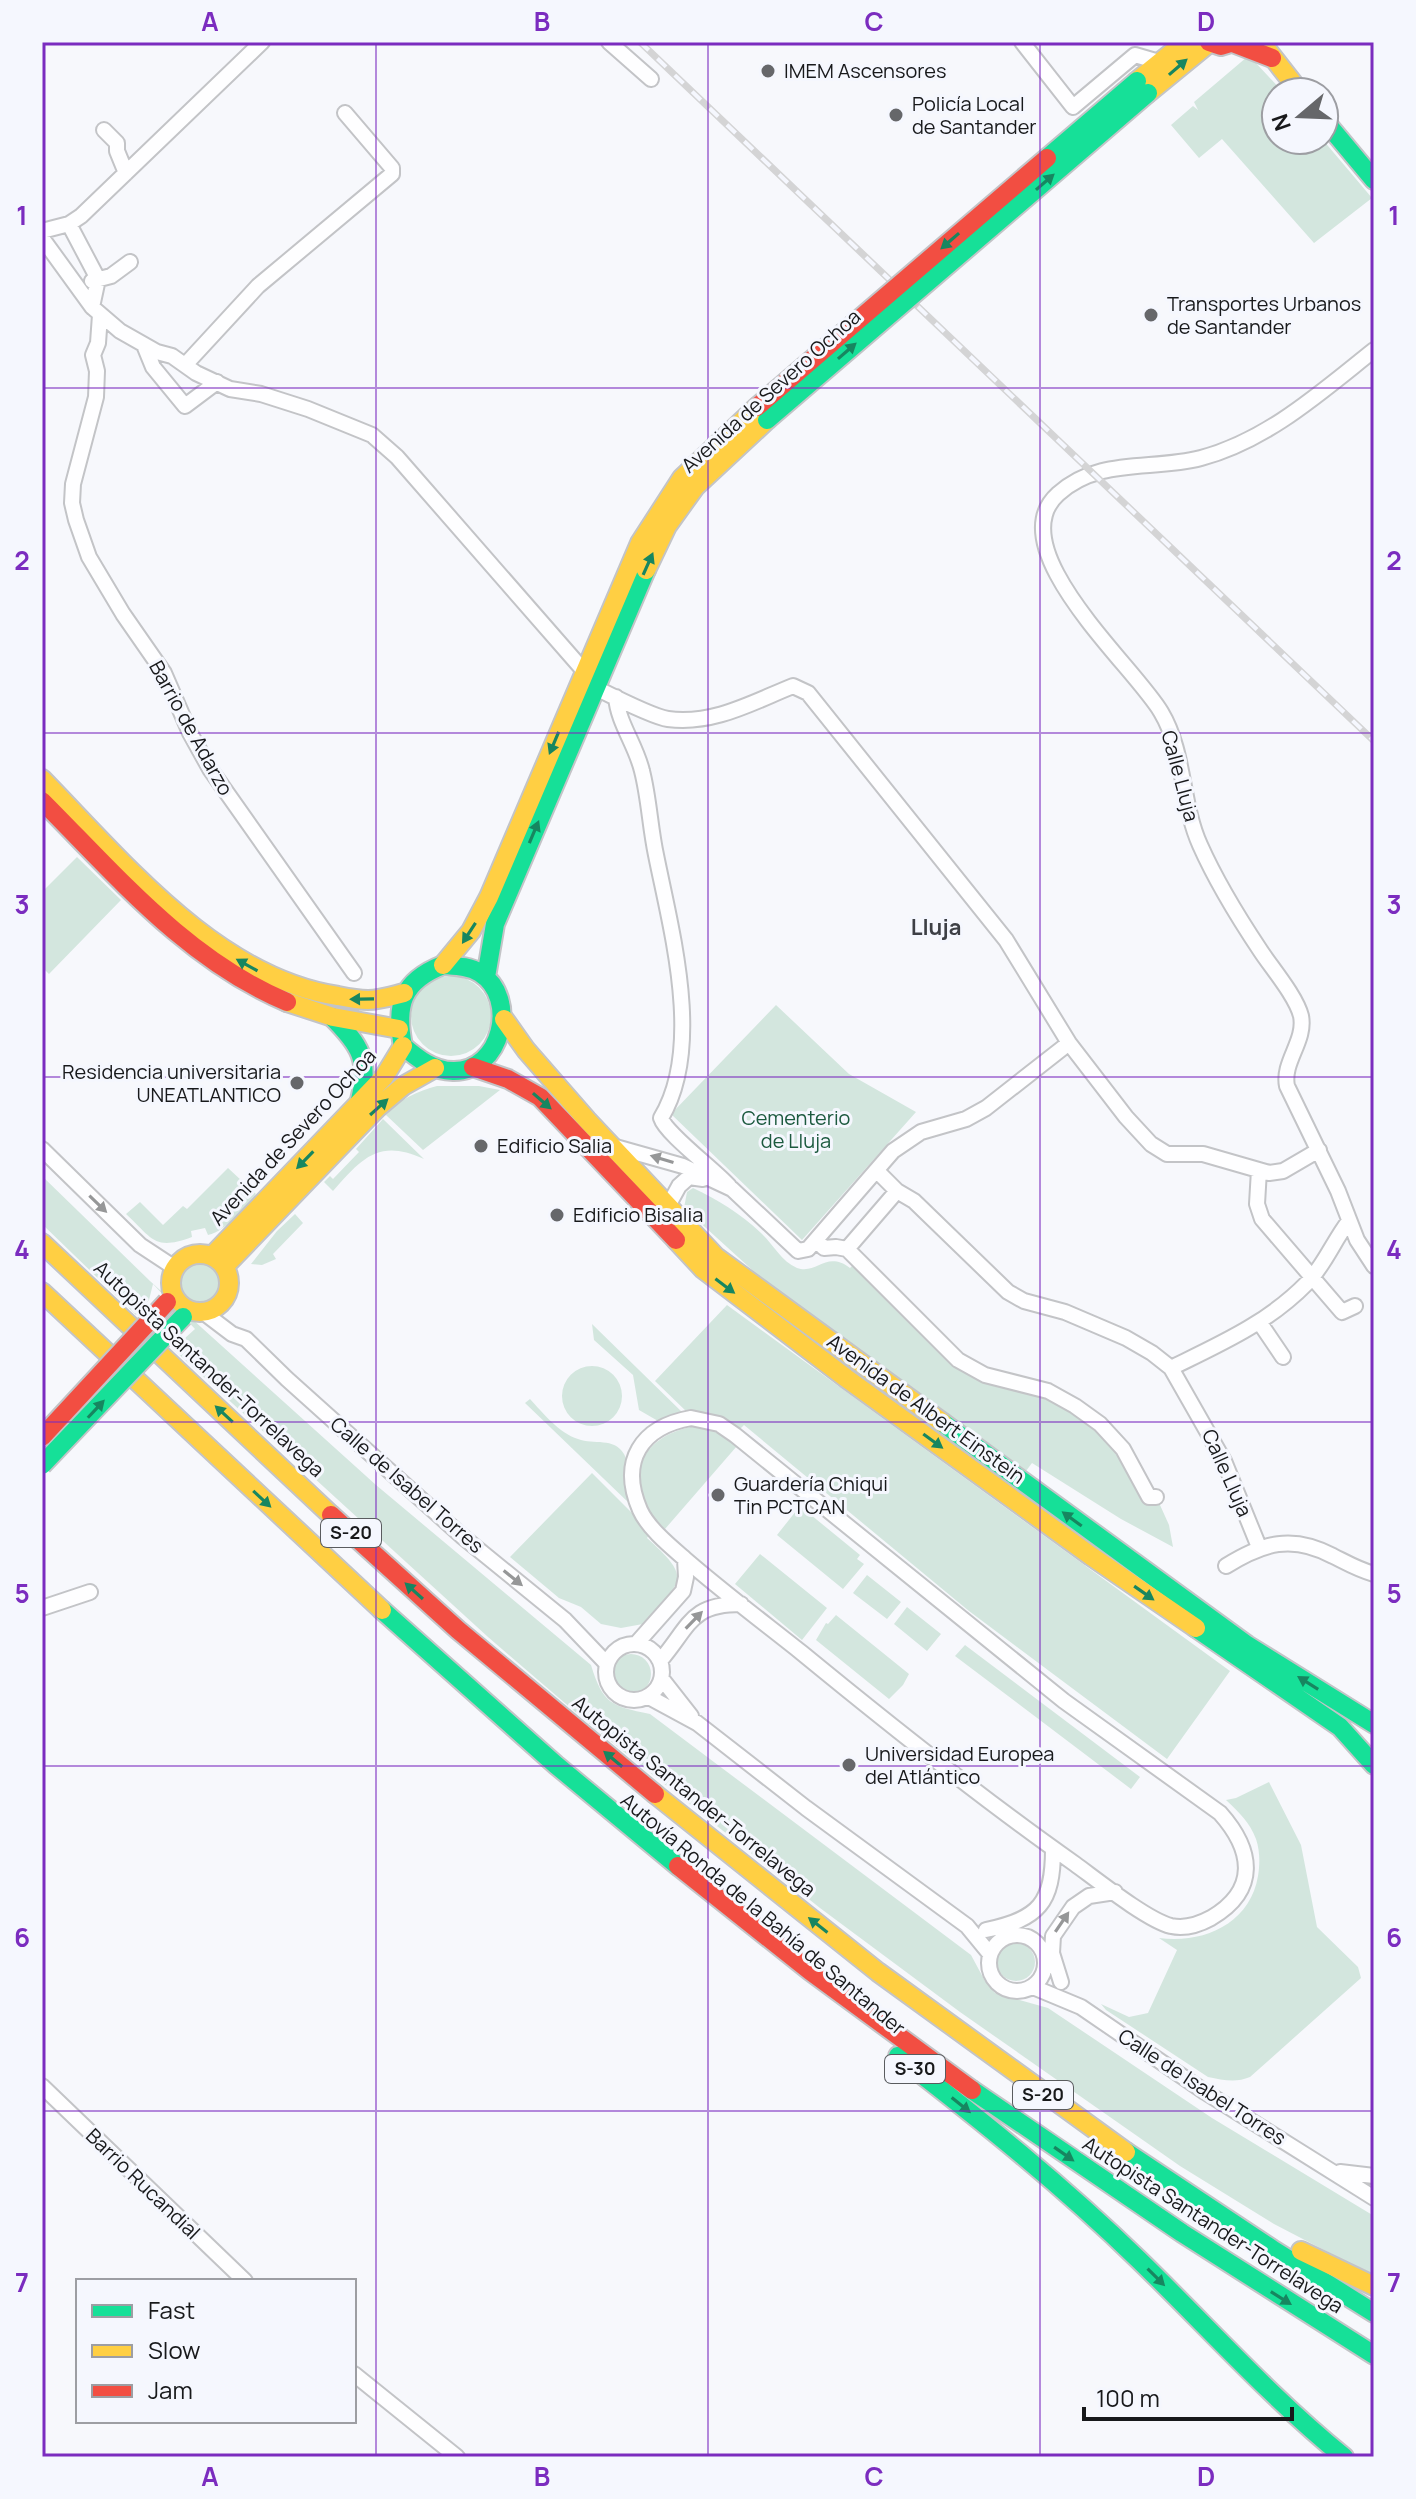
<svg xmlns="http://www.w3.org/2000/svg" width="1416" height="2499" viewBox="0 0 1416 2499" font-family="Manrope,sans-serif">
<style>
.green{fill:#d3e6de}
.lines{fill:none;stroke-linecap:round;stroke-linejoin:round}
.street-casing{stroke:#c3c4c7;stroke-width:18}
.fast-casing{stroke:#c3c4c7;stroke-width:22}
.slow-casing{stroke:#c3c4c7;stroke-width:22}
.jam-casing{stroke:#c3c4c7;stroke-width:22}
.street{stroke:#fefeff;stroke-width:14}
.fast{stroke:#16e098;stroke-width:18}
.slow{stroke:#ffcf43;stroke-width:18}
.jam{stroke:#f24e42;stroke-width:18}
.rail-casing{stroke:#d4d4d5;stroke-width:7}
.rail{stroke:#f5f7fe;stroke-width:4;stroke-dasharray:12;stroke-linecap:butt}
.fast-bridge-casing{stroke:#c3c4c7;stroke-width:22;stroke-linecap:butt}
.jam-bridge-casing{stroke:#c3c4c7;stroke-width:22;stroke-linecap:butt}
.fast-bridge{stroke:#16e098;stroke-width:18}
.jam-bridge{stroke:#f24e42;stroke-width:18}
.oneway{fill:#178660}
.oneway2{fill:#969798}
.grid{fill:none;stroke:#7b2cbf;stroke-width:2;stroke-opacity:0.55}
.poi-dot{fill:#66676a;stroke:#f5f7fe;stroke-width:3}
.labels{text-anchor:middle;stroke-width:6;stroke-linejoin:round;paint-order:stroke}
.shield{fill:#f5f7fe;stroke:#5a5c5f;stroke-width:2}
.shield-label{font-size:18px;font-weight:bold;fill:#18191b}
.poi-label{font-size:20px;fill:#18191b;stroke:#f5f7fe;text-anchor:start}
.street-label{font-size:20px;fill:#18191b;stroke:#f5f7fe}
.park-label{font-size:20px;fill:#1c5a3f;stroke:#f5f7fe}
.neighbourhood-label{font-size:22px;font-weight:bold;fill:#3d3f45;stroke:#f5f7fe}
.neatline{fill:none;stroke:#7b2cbf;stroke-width:3}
.grid-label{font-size:26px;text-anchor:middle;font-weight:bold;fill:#7b2cbf}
</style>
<rect width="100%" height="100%" fill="#f7f8fc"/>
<path class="green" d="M1247 57 1255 62 1283 92H1276V140H1323L1372 198 1314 243 1222 139 1199 158 1171 125 1193 106 1198 110 1194 102Z
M77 857 121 900 49 974 42 967V892Z
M411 1016a40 40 0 1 1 80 0a40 40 0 1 1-80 0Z
M776 1005 849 1074 916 1112 802 1240 671 1114Z
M437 1086H479L500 1090 423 1150 386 1115C399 1099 418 1091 437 1086Z
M383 1119 424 1159C379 1138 362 1158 333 1191L324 1182 330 1176 333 1179 359 1152 356 1149Z
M228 1168 256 1194C242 1209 228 1230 208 1235L205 1228 191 1231 192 1237C154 1251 153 1239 126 1214L140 1202 163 1225 183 1206 187 1209Z
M42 1176 150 1281 376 1485 591 1665C603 1704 611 1706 650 1714L971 1955 985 1981 995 1993 1048 2008 1212 2118 1374 2216V2276L1274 2224 1180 2166 960 2012 820 1908 594 1728 488 1637 173 1349 195 1329 153 1284 149 1300 136 1315 42 1224Z
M693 1188C718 1200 740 1213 761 1233 773 1244 781 1261 797 1268 817 1275 826 1250 850 1268L853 1265 958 1366 1059 1402 1089 1421 1109 1442 1145 1503 1160 1505 1169 1525 1173 1547 1121 1519 1032 1463 1026 1471 760 1277 684 1208 687 1192Z
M295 1214 303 1223 273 1254 276 1259 262 1265 251 1264 277 1231Z
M177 1283a23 23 0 1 1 46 0a23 23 0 1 1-46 0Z
M727 1305 1230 1671 1167 1759 969 1611 744 1425 738 1431 689 1414 655 1381Z
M592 1324 684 1414 658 1421 639 1410 633 1375 594 1340Z
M562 1396a30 30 0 1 1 60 0a30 30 0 1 1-60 0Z
M530 1399C543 1413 559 1433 578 1439 594 1445 614 1437 624 1454 632 1469 626 1489 630 1504L525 1403Z
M696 1426 718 1431 737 1446 665 1529C620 1488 634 1436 696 1426Z
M592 1473 651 1532 647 1538C695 1581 680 1580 643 1624L621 1628 601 1624 581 1607 559 1598 510 1557Z
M800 1506 860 1555 857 1559 864 1564 843 1589 777 1535Z
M760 1554 827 1608 802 1640 735 1584Z
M867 1575 901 1602 887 1619 853 1593Z
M907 1607 941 1634 927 1651 894 1624Z
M836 1615 909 1674 903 1685 889 1699 816 1640 826 1623 828 1624Z
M965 1645 1140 1777 1131 1789 955 1656Z
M611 1674a20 20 0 1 1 40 0a20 20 0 1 1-40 0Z
M1269 1782 1301 1845 1317 1927 1358 1967 1361 1978 1250 2077C1236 2083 1223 2080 1208 2077L1106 2010 1101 2004 1129 2017 1148 2013 1177 1950 1159 1938C1203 1944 1250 1924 1258 1876 1260 1864 1260 1851 1256 1839 1250 1823 1239 1812 1226 1800L1236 1798Z
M997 1962a19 19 0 1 1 38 0a19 19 0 1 1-38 0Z"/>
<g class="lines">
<defs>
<path id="street" d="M609 42 651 79
M1022 42 1073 107 1135 55 1159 62
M104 130 117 143V151L126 173
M69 224 98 279 92 307
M42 231 69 224 81 216 262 42
M42 238 92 307 120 331 157 352 172 356 196 373 230 389 261 394 308 409 372 435 397 457 584 671
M92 281 111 276 130 262
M100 315 98 343 93 355 97 371 96 397 73 484 72 503 76 520 89 557 123 614 164 673 190 733 210 769 354 973
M144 345 153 367 185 406 217 382
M1374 350C1321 392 1268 440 1201 458 1151 471 1099 457 1058 494 998 548 1135 667 1161 712 1185 752 1181 803 1200 845 1216 881 1238 917 1260 950 1271 967 1296 996 1301 1016 1306 1041 1282 1062 1287 1086L1338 1191 1357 1240 1374 1266
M186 364 258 286 392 174V168L345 113
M594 687C610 695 653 717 668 719 714 725 753 702 793 686L808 693 1006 940 1069 1043 1126 1117 1151 1144 1167 1154H1203L1269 1173 1283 1171 1319 1150
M616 697C618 723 636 745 642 771 649 798 650 827 656 855 671 930 704 1047 661 1118 666 1134 714 1169 729 1186
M612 1146 683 1166 732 1189 798 1251 808 1249 893 1151 921 1132 966 1119 986 1108 1069 1043
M42 1149 140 1245 175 1268
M1259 1170 1257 1204 1262 1219 1342 1312 1355 1306
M877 1171 897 1191 914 1201 1008 1292 1024 1301 1065 1312 1126 1338 1152 1353 1171 1368 1224 1461 1259 1547
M667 1208 679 1186 689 1177 703 1179
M817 1241 824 1248 836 1247 847 1249 958 1360 985 1375 1048 1391 1075 1406 1100 1424 1123 1449 1149 1497H1156
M847 1249 897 1191
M203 1312 232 1334 246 1339 287 1379 463 1537 565 1620 607 1664
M1260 1323 1283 1357
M1171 1368C1220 1344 1268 1323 1307 1283 1324 1266 1334 1240 1349 1221
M691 1418 719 1424 735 1435 1064 1701 1220 1813C1253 1850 1259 1890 1211 1918 1200 1924 1185 1929 1171 1926 1147 1920 1097 1880 1075 1864 981 1798 891 1726 802 1653 763 1622 723 1592 685 1559 670 1546 648 1528 640 1510 619 1461 641 1427 691 1418Z
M1226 1566C1263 1543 1292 1534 1333 1556 1347 1563 1359 1570 1374 1574
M42 1608 90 1592
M636 1644 683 1591 686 1577 685 1559
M606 1672a28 28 0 1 1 56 0a28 28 0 1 1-56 0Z
M660 1661C690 1626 690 1604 741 1604
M662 1679 691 1716
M649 1697 697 1723 806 1808 967 1926 990 1954
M986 1930C1039 1919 1053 1903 1053 1849
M989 1963a28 28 0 1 1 56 0a28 28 0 1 1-56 0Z
M1061 1982 1052 1953 1053 1936 1073 1907 1089 1896 1115 1892
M1033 1987 1081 2007 1205 2092 1374 2198
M42 2086 245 2281
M1340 2172 1374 2176
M354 2374 457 2457"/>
<path id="fast" d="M1324 120 1374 180
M443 965C455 966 469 966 480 973 519 998 502 1072 453 1071 433 1071 417 1058 403 1046 395 1005 402 981 443 965Z
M486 977 495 924 646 570
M332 1017C360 1045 370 1060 360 1100
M943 1423 1247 1645 1374 1724
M382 1610 556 1765 678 1866
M1196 1628 1340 1727 1374 1765
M898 2056C981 2120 1063 2186 1139 2260 1207 2326 1270 2397 1344 2457
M972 2090 1182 2233 1374 2355
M1126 2152 1272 2249 1374 2313"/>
<path id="slow" d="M1261 42 1300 92
M1137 81 1185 42
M1148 93 1209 43
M646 570 667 526 695 487 767 420
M42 779C123 862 217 978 338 996 348 998 358 1000 368 1000 380 1000 392 996 404 993
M443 965 471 931 489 897 640 543 682 478 757 407
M287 1002 333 1017 399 1029
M504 1019 526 1050 587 1120 716 1257 943 1423
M676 1240 703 1269 846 1378 1091 1556 1196 1628
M42 1243 331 1515
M171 1283a29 29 0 1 1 58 0a29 29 0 1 1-58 0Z
M212 1256 384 1077 403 1046
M225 1266 377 1108 403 1086 435 1068
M42 1292 382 1610
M655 1794 878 1972 1126 2152
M1301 2251 1374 2286"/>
<path id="jam" d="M1209 42 1221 46 1234 42
M1233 43 1272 58
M42 801C117 876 187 960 287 1002
M473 1067 508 1079 540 1097 676 1240
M331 1515 458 1630 655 1794
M678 1866 810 1971 972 2090"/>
</defs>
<use href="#street" class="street-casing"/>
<use href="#fast" class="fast-casing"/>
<use href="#slow" class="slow-casing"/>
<use href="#jam" class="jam-casing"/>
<use href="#street" class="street"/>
<use href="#fast" class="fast"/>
<use href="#slow" class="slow"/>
<use href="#jam" class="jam"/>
<defs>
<path id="rail" d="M640 42 1374 741"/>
</defs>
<use href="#rail" class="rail-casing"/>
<use href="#rail" class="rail"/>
<defs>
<path id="fast-bridge" d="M1047 158 1137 81
M767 420 1148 93
M42 1465 183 1317"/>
<path id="jam-bridge" d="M757 407 1047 158
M42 1437 167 1302"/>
</defs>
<use href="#fast-bridge" class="fast-bridge-casing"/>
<use href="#jam-bridge" class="jam-bridge-casing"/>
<use href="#fast-bridge" class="fast-bridge"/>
<use href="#jam-bridge" class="jam-bridge"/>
</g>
<defs><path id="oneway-solid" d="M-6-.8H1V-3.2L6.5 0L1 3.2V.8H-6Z" transform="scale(2)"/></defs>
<g class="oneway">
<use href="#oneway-solid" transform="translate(1178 67) rotate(-41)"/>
<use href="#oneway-solid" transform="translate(1045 182) rotate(-41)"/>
<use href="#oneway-solid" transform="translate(950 241) rotate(139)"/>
<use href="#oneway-solid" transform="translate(847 351) rotate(-41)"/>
<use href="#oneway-solid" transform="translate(648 564) rotate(-66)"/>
<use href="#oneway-solid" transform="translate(554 743) rotate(113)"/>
<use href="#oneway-solid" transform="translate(534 832) rotate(-67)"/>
<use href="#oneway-solid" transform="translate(469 933) rotate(123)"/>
<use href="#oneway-solid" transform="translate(247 965) rotate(-151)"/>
<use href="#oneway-solid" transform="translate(362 999) rotate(179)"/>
<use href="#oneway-solid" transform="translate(542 1101) rotate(41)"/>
<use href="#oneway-solid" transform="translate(379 1107) rotate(-42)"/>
<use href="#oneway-solid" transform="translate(305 1160) rotate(134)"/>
<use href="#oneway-solid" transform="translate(725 1286) rotate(37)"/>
<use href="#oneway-solid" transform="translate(96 1409) rotate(-47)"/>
<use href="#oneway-solid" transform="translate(224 1414) rotate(-137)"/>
<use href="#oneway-solid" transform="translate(933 1441) rotate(36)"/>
<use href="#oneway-solid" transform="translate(262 1499) rotate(43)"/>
<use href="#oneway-solid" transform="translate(1072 1519) rotate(-144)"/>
<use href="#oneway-solid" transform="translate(414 1591) rotate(-138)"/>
<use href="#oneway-solid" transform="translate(1144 1593) rotate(35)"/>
<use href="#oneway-solid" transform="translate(1308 1683) rotate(-148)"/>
<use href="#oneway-solid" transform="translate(613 1759) rotate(-140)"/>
<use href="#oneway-solid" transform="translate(818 1925) rotate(-142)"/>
<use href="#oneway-solid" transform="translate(961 2105) rotate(39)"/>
<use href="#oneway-solid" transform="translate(1064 2154) rotate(35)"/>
<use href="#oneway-solid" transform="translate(1156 2277) rotate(45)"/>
<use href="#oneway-solid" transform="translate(1281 2298) rotate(32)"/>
</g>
<g class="oneway2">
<use href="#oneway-solid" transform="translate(662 1159) rotate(-163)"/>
<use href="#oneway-solid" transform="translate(98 1204) rotate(44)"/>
<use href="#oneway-solid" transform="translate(513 1578) rotate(39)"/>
<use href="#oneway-solid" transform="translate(694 1620) rotate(-46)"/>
<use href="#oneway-solid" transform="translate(1062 1922) rotate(-56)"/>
</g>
<path class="grid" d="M376 42V2457M708 42V2457M1040 42V2457M42 388H1374M42 733H1374M42 1077H1374M42 1422H1374M42 1766H1374M42 2111H1374"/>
<g class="poi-dot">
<circle cx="768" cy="71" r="8"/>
<circle cx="896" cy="115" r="8"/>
<circle cx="1151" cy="315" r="8"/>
<circle cx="297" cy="1083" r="8"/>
<circle cx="481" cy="1146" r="8"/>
<circle cx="557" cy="1215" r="8"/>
<circle cx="718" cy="1495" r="8"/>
<circle cx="849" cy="1765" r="8"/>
</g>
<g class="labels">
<g class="shield">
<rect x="321" y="1519" width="60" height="28" rx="6"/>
<rect x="885" y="2055" width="60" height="28" rx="6"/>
<rect x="1013" y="2081" width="60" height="28" rx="6"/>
</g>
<g class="shield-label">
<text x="351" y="1539">S-20</text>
<text x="915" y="2075">S-30</text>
<text x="1043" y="2101">S-20</text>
</g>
<g class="poi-label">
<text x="784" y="78">IMEM Ascensores</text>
<text x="912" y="111">Policía Local<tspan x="912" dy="23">de Santander</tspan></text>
<text x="1167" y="311">Transportes Urbanos<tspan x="1167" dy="23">de Santander</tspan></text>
<text x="281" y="1079" text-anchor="end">Residencia universitaria<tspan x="281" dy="23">UNEATLANTICO</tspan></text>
<text x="497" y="1153">Edificio Salia</text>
<text x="573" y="1222">Edificio Bisalia</text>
<text x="734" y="1491">Guardería Chiqui<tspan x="734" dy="23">Tin PCTCAN</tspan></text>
<text x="865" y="1761">Universidad Europea<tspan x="865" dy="23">del Atlántico</tspan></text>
</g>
<g class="street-label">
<text transform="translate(771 391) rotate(-42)" y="7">Avenida de Severo Ochoa</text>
<text transform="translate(191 728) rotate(61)" y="7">Barrio de Adarzo</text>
<text transform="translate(1180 776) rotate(75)" y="7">Calle Lluja</text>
<text transform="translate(293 1137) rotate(-47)" y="7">Avenida de Severo Ochoa</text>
<text transform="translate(209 1369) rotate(43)" y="7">Autopista Santander-Torrelavega</text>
<text transform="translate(926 1409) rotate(36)" y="7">Avenida de Albert Einstein</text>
<text transform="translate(1227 1473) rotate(66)" y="7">Calle Lluja</text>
<text transform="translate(407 1485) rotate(41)" y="7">Calle de Isabel Torres</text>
<text transform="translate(694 1796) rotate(39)" y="7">Autopista Santander-Torrelavega</text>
<text transform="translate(763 1914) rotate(40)" y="7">Autovía Ronda de la Bahía de Santander</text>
<text transform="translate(1202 2087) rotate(33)" y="7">Calle de Isabel Torres</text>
<text transform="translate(143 2184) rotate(44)" y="7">Barrio Rucandial</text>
<text transform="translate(1213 2225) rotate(33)" y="7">Autopista Santander-Torrelavega</text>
</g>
<g class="park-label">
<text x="796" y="1125">Cementerio<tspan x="796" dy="23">de Lluja</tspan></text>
</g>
<g class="neighbourhood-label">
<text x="936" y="935">Lluja</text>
</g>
</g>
<rect width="1416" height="2499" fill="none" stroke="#f5f7fe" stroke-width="88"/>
<rect x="76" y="2279" width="280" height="144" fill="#f5f7fe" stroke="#9d9ea3" stroke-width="2"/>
<rect x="92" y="2305" width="40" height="12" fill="#16e098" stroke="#9d9ea3" stroke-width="2"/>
<text x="148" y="2319" font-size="24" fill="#18191b">Fast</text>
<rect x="92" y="2345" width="40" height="12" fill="#ffcf43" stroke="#9d9ea3" stroke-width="2"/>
<text x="148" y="2359" font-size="24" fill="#18191b">Slow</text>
<rect x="92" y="2385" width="40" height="12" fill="#f24e42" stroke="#9d9ea3" stroke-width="2"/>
<text x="148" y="2399" font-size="24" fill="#18191b">Jam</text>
<g transform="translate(1300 116) rotate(251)"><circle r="38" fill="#f5f7fe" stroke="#9d9ea3" stroke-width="2"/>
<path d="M0-6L14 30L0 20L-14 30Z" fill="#66676a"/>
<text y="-12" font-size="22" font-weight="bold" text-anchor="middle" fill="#18191b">N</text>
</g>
<path d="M1084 2407v12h208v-12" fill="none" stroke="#18191b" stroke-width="4"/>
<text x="1096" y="2407" font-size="24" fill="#18191b" stroke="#f5f7fe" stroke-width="6" paint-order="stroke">100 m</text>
<rect x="44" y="44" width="1328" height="2411" class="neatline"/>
<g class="grid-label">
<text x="210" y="31">A</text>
<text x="542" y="31">B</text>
<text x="874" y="31">C</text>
<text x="1206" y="31">D</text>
<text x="22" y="225">1</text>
<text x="1394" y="225">1</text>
<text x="22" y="570">2</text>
<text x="1394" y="570">2</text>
<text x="22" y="914">3</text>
<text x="1394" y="914">3</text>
<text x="22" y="1259">4</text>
<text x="1394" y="1259">4</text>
<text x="22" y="1603">5</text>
<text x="1394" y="1603">5</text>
<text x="22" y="1947">6</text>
<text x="1394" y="1947">6</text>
<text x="22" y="2292">7</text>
<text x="1394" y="2292">7</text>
<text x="210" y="2486">A</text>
<text x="542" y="2486">B</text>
<text x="874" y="2486">C</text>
<text x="1206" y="2486">D</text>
</g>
</svg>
